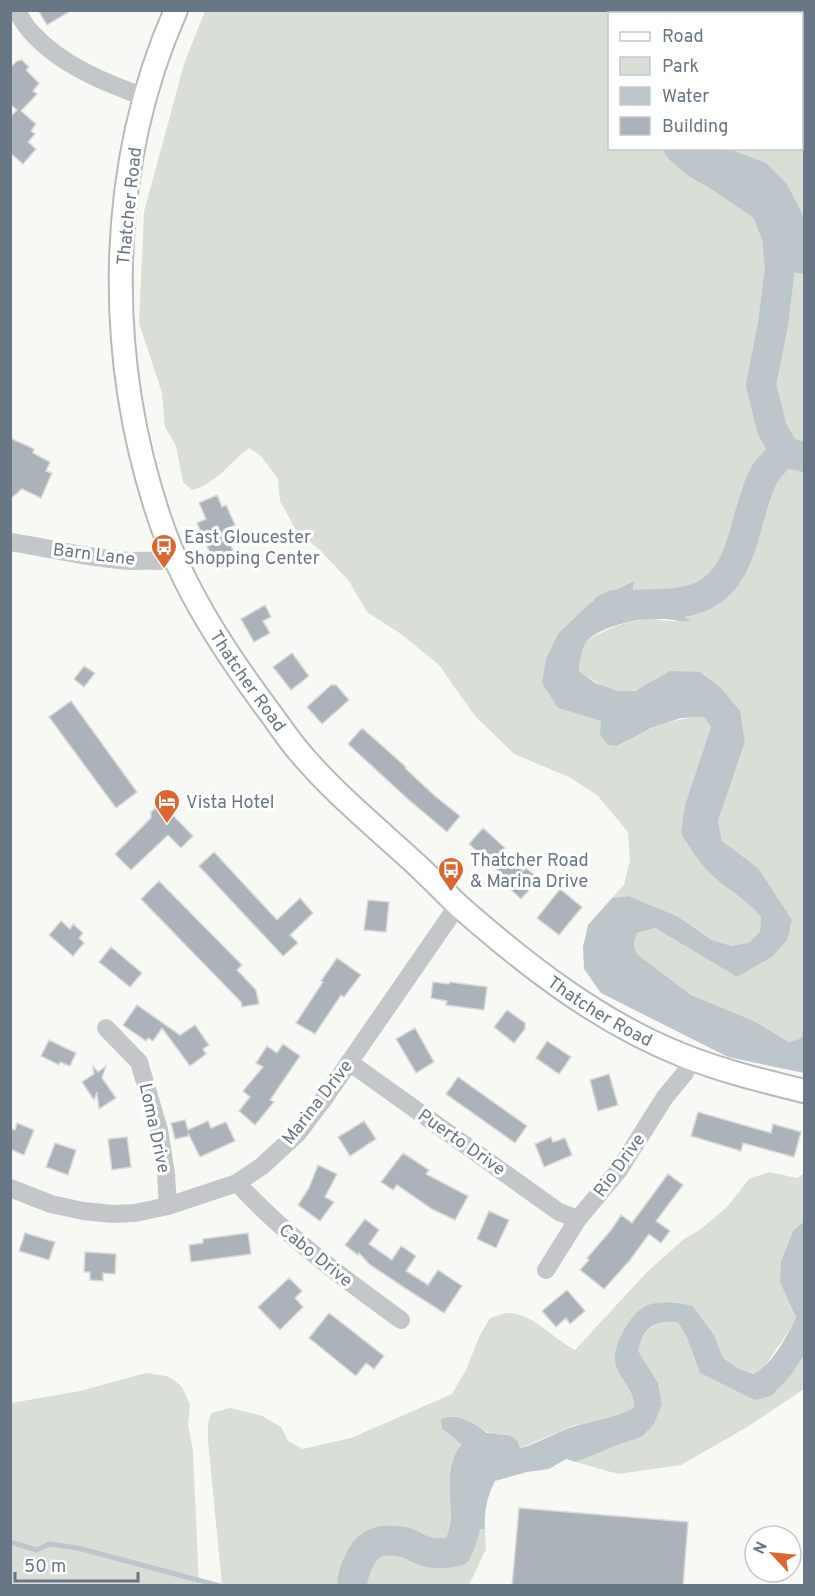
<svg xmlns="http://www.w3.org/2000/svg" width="815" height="1596" viewBox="0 0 815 1596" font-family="Overpass,sans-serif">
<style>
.green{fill:#d9dfd6}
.water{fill:#bdc7cb}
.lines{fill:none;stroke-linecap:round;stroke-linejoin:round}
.stream{stroke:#bdc7cb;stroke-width:5}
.river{stroke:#bdc7cb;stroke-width:30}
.building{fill:#acb2b9;stroke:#d9d9d7;stroke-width:1.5}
.major-casing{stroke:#b6babe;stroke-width:26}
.minor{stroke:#c3c7ca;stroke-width:18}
.major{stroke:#fff;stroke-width:22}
.labels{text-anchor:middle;stroke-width:6;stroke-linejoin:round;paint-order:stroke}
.street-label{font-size:18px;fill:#687685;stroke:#fff}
.poi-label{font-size:18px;fill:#687685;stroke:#fff;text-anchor:start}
</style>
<rect width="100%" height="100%" fill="#f8f8f5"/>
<path class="green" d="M205 11H776L777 13 610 14V148L670 149 676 156 713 183 747 194 778 216 780 231V271L804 274V1034L799 1039 789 1042 754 1021 691 995 637 954 634 944 637 933 655 928 737 977 772 957 758 868 722 842 718 821 745 742 670 671C659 677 648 686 636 690 616 697 594 682 579 671 580 661 581 647 588 640 591 637 597 635 601 633 628 619 647 617 678 622L660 604 635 603 633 582 590 603 558 708 601 721 618 746C645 729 671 718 704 717L711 727 685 805 713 876 749 903 761 917 760 931 750 942 732 946 712 940 677 916 629 896 612 898 624 885 630 860 628 832 597 795 569 777 514 754 475 716 439 665 401 634 367 612 349 581 320 550 297 532 280 501 278 479 261 456 249 448C230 462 215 485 192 490L183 482 176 446 165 427 162 393 139 323 144 212 184 64Z
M802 96H804V217L787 184 729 149 802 148Z
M769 1172 797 1178 804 1173V1221L793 1231 781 1261 796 1317 791 1328 762 1370 753 1374 737 1368 722 1358 714 1335 693 1306 655 1304 616 1364 635 1401 634 1408 622 1415 572 1426 520 1448 509 1445 486 1431 442 1429 458 1441 469 1457 471 1466 467 1475 475 1528 485 1530 486 1549 469 1585H222L208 1441V1424L211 1413 230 1408 262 1416 281 1427 288 1441 303 1449 351 1438 452 1394 466 1370 480 1335 490 1318C496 1316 503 1313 509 1313 532 1313 555 1340 575 1350L647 1272 684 1239 701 1229 727 1207 749 1179Z
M664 1320 678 1322 687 1338 700 1373 754 1400 791 1375 804 1355V1389L747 1427 681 1465 618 1474 576 1462 617 1444 641 1437 658 1383 637 1351C641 1335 649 1327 664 1320Z
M146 1373 166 1376 174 1380 182 1387 190 1404 188 1424 193 1451 199 1585H11V1403L80 1391Z"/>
<path class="water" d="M670 149H729L766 163 787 184 804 217V274L779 271 780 231 778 216 747 194 713 183 676 156Z
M634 581 633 591 636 603 660 604 691 621C678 622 666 618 653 618 635 619 601 627 588 640 581 647 580 661 579 671L595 683 618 691H635L670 671 700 672 722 689 740 711 745 742 718 821 722 841 758 868 792 920 787 940 772 957 737 977 655 928 637 933 634 944 637 954 691 995 754 1021 789 1042 799 1039 804 1034V1073L728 1057 601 993 584 969 583 947 588 925 612 898 629 896 677 916 712 940 732 946 750 942 760 931 761 917C746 898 729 891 713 876 700 864 690 848 681 833L685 805 711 727 704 717 681 718 651 728 617 746 608 745 600 735 601 721 558 708 542 683 546 659 558 634 590 603Z
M804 1221V1355L791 1375 771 1396 754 1400 700 1373 687 1338 678 1322C655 1319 643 1328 638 1351L658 1383 662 1404 654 1424 641 1437 617 1445 576 1462 566 1459 549 1469 527 1472 495 1481C487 1496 484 1512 485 1530 480 1529 472 1528 468 1524 458 1513 463 1489 466 1477 468 1471 472 1467 470 1459 466 1446 453 1437 442 1429L441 1419C471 1407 496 1450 520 1448 532 1446 559 1431 572 1427 593 1420 614 1419 634 1408 636 1393 621 1380 616 1366 610 1349 630 1313 646 1306 659 1300 680 1303 693 1306L714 1335 723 1358 737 1368 753 1374C771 1367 788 1335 796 1317L780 1282 781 1261 793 1231Z"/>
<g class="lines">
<path class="stream" d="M10 1542 37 1550 49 1544 78 1548 220 1586"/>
<path class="river" d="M679 148 695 162 722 178 766 208 777 237 780 268 773 324 761 385 772 429 785 452 804 457
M607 608 614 605C638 604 664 606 687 601 747 589 741 519 764 475 768 467 778 459 785 452
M352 1586C352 1576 356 1567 360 1559 369 1541 384 1538 403 1542 411 1543 417 1549 425 1551 436 1555 446 1553 457 1551 462 1540 467 1527 466 1514 466 1495 457 1452 486 1448 492 1448 499 1450 505 1450"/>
</g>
<path class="building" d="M38 10H72L47 25Z
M22 60 29 67 26 70 39 83 33 91 37 94 21 111 36 124 31 131 35 134 28 142 36 149 23 164 10 153V117L17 110 10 104V68L17 61Z
M10 438 34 449 33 453 50 462 46 471 52 473 41 498 22 489 10 499Z
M217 495 222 507 226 505 235 525 224 530 237 560 217 569 197 523 206 519 199 503Z
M265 605 271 617 263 621 270 633 254 642 241 619Z
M292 653 309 676 291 690 273 667Z
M84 666 95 673 84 687 74 679Z
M331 685H336L349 700 322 724 307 707Z
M71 701 137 792 116 808 49 717Z
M362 728 406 767 405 768 436 797 460 816 447 832 409 800 348 744Z
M161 803 193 836 181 848 168 835 131 870 115 854 151 818V812Z
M483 828 505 848 502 852 523 871 526 868 539 879 521 899 499 879 503 875 469 844Z
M214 852 277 920 300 898 313 913 290 935 298 943 283 956 199 866Z
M159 881 242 965 237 970 256 990 259 1004 242 1007 241 1002 141 899Z
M560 889 582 907 559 935 537 918Z
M368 900 389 902 386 932 364 930Z
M61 921 70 929 73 924 83 933 79 938 84 943 73 956 49 935Z
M111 947 142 973 130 987 99 962Z
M337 958 361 975 344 997 341 995 315 1034 296 1023 323 982 321 981Z
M433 982 449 984 450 982 487 987 484 1010 446 1005 447 1001 431 998Z
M137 1005 180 1035 195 1025 209 1045 203 1049 206 1054 190 1066 162 1028 153 1041 148 1038 146 1041 123 1025Z
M507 1010 525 1023V1029L514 1043 494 1027Z
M415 1028 434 1062 416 1073 396 1039Z
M49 1040 76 1053 70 1066 60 1062 59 1065 41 1056Z
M547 1041 571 1057 559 1074 536 1058Z
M283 1044 300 1056 270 1100 274 1102 255 1125 239 1111 250 1097 243 1091 263 1067 256 1063 267 1046 277 1053Z
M93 1066 98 1072 106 1066 102 1078 116 1098 99 1109 97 1092 94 1100 82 1082 94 1074Z
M609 1074 618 1105 598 1111 590 1080Z
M458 1077 527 1126 515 1143 446 1094Z
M698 1112 771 1133 773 1124 801 1132 794 1157 743 1143 741 1151 691 1136Z
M185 1120 188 1130 208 1121 211 1128 226 1122 235 1141 200 1157 188 1133 189 1136 175 1139 171 1123Z
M364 1121 376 1139 350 1156 338 1137Z
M17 1123 34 1130 24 1155 10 1149V1128L15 1130Z
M127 1137 131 1167 112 1170 108 1139Z
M551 1137 553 1142 565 1138 572 1155 544 1167 535 1144Z
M55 1143 76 1150 68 1175 46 1167Z
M403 1153 429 1170 426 1174 468 1196 455 1220 432 1209 397 1185 393 1190 381 1182Z
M318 1165 337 1174 325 1197 334 1202 320 1221 298 1205 309 1188Z
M668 1174 683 1185 656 1221 670 1231 661 1243 649 1234 630 1260 604 1289 580 1270 589 1260 587 1258 612 1229 621 1215 632 1223Z
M489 1211 509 1220 496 1248 477 1239Z
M365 1219 379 1230 369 1244 392 1260 401 1246 416 1256 406 1271 428 1285 438 1270 462 1286 444 1313 408 1290 369 1264 359 1253 358 1255 345 1245Z
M25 1233 55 1242 49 1260 19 1251Z
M248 1233 251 1254 191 1262 189 1245 203 1243V1239Z
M85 1252 116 1254 115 1274 103 1273V1281L90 1280V1272H84Z
M289 1278 302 1291 295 1298 303 1307 280 1330 258 1307Z
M567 1290 585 1311 570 1324 566 1318 556 1327 542 1311Z
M329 1313 384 1356 374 1369 366 1363 356 1376 309 1338Z
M519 1508 688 1522 683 1586H512Z"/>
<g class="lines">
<defs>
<g id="major">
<path id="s1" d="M176 10C106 168 105 355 159 517 183 589 226 654 271 714 279 725 287 737 296 748 332 792 377 828 418 866 432 879 445 893 459 906 526 965 599 1022 682 1055 722 1071 763 1081 804 1091"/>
</g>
</defs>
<use href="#major" class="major-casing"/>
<path class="minor" d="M16 10C21 18 26 27 32 33 61 65 105 83 145 97
M10 542C50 548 91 559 131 561 147 561 162 560 178 562
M106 1028 139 1062 159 1130 166 1174 168 1206
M349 1062 559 1212 578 1219
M237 1183C286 1236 343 1278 401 1320
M10 1188 51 1204 83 1211 113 1214 135 1213 168 1206 237 1183 262 1166 298 1133 326 1096 458 905
M546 1270 578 1219 619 1170 665 1097 685 1073 691 1058"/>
<use href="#major" class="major"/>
</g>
<defs>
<symbol id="bus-pin" viewBox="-11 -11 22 30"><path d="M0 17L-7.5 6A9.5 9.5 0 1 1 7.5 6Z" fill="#dd652f" stroke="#fff"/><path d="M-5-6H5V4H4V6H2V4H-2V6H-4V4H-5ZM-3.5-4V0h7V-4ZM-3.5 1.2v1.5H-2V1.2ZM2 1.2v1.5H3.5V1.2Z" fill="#fff"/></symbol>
<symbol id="hotel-pin" viewBox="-11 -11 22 30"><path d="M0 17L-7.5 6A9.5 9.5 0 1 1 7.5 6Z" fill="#dd652f" stroke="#fff"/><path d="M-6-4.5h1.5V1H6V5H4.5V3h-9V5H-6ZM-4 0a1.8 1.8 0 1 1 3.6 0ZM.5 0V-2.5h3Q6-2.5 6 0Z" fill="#fff"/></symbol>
</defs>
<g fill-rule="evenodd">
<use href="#bus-pin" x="149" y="532" width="30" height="40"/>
<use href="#hotel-pin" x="152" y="787" width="30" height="40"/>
<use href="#bus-pin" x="436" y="855" width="30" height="40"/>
</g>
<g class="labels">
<g class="street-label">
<text transform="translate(129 206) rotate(-84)" y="6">Thatcher Road</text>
<text transform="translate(94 554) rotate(7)" y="6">Barn Lane</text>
<text dy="6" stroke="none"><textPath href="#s1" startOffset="706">Thatcher Road</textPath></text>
<text dy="6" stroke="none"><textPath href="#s1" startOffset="1192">Thatcher Road</textPath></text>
<text transform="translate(317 1102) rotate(-52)" y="6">Marina Drive</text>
<text transform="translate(155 1128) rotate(78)" y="6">Loma Drive</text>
<text transform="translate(462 1142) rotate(35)" y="6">Puerto Drive</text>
<text transform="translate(619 1165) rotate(-54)" y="6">Rio Drive</text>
<text transform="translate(316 1255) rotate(39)" y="6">Cabo Drive</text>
</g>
<g class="poi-label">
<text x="184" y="543">East Gloucester<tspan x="184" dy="21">Shopping Center</tspan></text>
<text x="186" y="808">Vista Hotel</text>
<text x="470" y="866">Thatcher Road<tspan x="470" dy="21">&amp; Marina Drive</tspan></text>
</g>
</g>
<rect width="815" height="1596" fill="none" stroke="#687685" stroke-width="24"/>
<rect x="608" y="12" width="195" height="138" fill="#ffffff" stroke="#c3c8ce" stroke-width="1.5"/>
<rect x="620" y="32" width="30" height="9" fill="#ffffff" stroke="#c3c8ce" stroke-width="1.5"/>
<text x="662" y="42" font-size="18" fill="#687685">Road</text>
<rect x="620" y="57" width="30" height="18" fill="#d9dfd6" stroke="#c3c8ce" stroke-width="1.5"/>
<text x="662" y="72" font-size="18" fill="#687685">Park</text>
<rect x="620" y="87" width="30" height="18" fill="#bdc7cb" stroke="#c3c8ce" stroke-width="1.5"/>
<text x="662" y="102" font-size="18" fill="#687685">Water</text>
<rect x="620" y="117" width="30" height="18" fill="#acb2b9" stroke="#c3c8ce" stroke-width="1.5"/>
<text x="662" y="132" font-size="18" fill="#687685">Building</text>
<g transform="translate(773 1554) rotate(296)"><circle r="28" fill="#ffffff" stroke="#c3c8ce" stroke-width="1.5"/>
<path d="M0-4.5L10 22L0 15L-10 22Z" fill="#dd652f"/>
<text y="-9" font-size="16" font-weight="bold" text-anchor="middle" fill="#687685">N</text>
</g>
<path d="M15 1572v9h123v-9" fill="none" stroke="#687685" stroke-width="3"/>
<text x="24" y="1572" font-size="18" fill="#687685" stroke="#ffffff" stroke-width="4.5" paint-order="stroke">50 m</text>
</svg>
